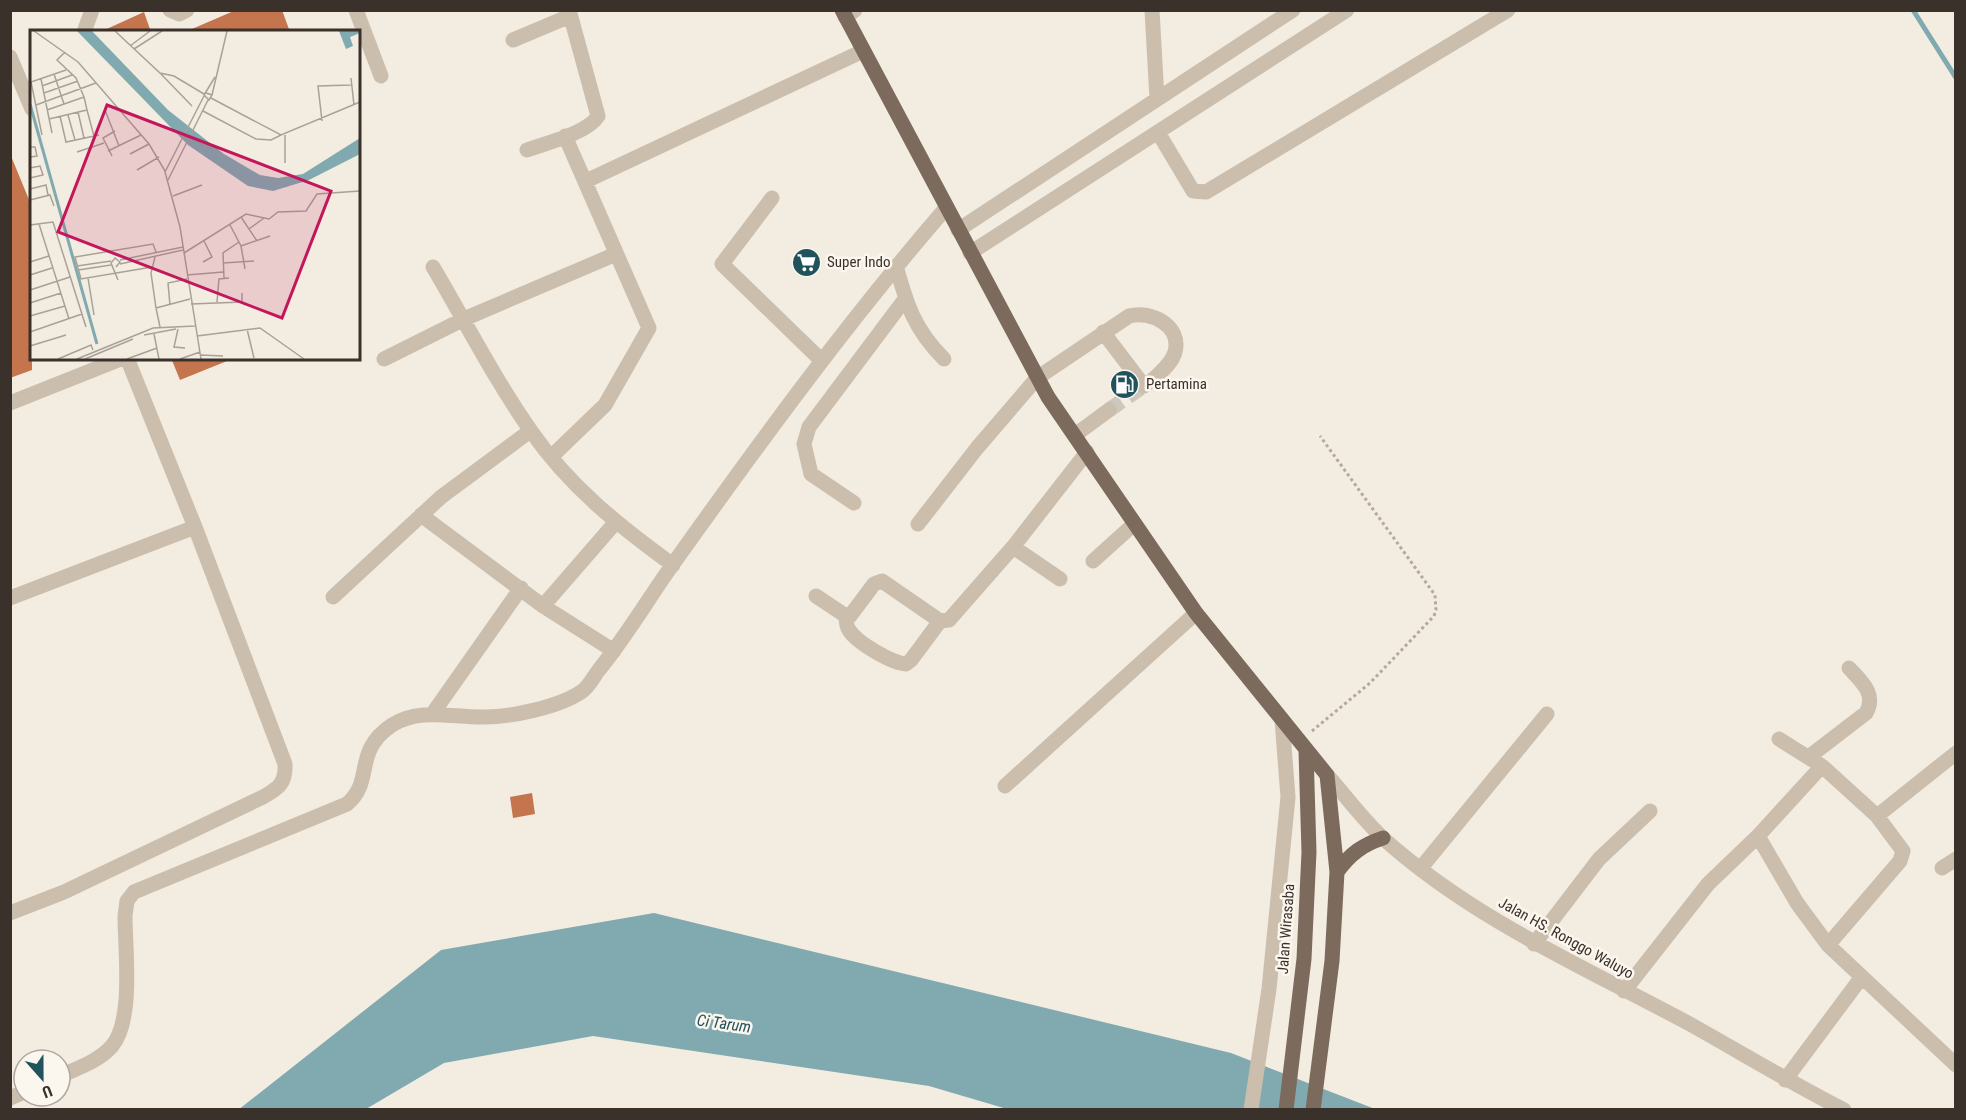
<svg xmlns="http://www.w3.org/2000/svg" width="1966" height="1120" viewBox="0 0 1966 1120" font-family="'Roboto Condensed',sans-serif">
<style>
.water{fill:#80aab0}
.lines{fill:none;stroke-linecap:round;stroke-linejoin:round}
.stream{stroke:#80aab0;stroke-width:5}
.building{fill:#c5754e}
.minor-tunnel{stroke:#cec7bd;stroke-width:15;stroke-dasharray:15 8;stroke-linecap:butt}
.path{stroke:#b8a897;stroke-width:3;stroke-dasharray:3 3;stroke-linecap:butt}
.minor{stroke:#ccbeac;stroke-width:15}
.major{stroke:#7c6a5d;stroke-width:15}
.labels{text-anchor:middle;stroke-width:5;stroke-linejoin:round;paint-order:stroke}
.poi-label{font-size:15px;fill:#3a312b;stroke:#fbf6ee;text-anchor:start}
.street-label{font-size:15px;fill:#3a312b;stroke:#fbf6ee}
.water-label{font-size:16px;font-style:italic;fill:#20535c;stroke:#fbf6ee}
.inset-river{fill:none;stroke:#80aab0;stroke-width:3}
.inset-road{fill:none;stroke:#a9a198;stroke-width:1.5}
.view{fill:#c2185b;fill-opacity:0.15;stroke:#c2185b;stroke-width:3}
.inset-edge{fill:none;stroke:#3a312b;stroke-width:3}
</style>
<rect width="100%" height="100%" fill="#f3ece1"/>
<path class="water" d="M654 913 1231 1053 1375 1109H1007L929 1086 593 1036 444 1063 366 1109 238 1110 441 950Z"/>
<g class="lines">
<path class="stream" d="M1913 10 1956 78"/>
</g>
<path class="building" d="M236 10H282L290 32H185Z
M144 12 151 32H100Z
M11 156 32 207V370L10 378Z
M171 358H232V359L180 380Z
M532 793 535 814 513 818 510 797Z"/>
<g class="lines">
<path class="minor-tunnel" d="M1109 410 1155 378"/>
<path class="path" d="M1312 731 1370 683 1434 616 1436 610 1435 595 1320 436"/>
<path class="minor" d="M170 10 179 14 187 10
M356 10 381 76
M1152 10 1157 99
M845 17 855 10
M84 32 92 10
M513 40 570 16
M10 57 32 109
M1159 134 1193 191 1206 192 1508 10
M527 150C546 143 588 133 598 116L569 10
M586 181 863 51
M772 198 722 264 822 361
M958 230 1293 10
M970 253 1347 10
M896 266C907 305 914 329 944 359
M433 267C465 321 495 380 531 431 569 486 619 526 673 565
M1103 332 1144 386
M384 359 464 319 616 254
M10 403 123 358
M1075 435 1109 410
M551 457 605 405 649 328 565 136
M854 503 811 474 804 444 809 427 905 299
M421 515 543 606 614 651
M918 524 977 448 1037 378 1129 316C1151 310 1182 326 1175 352 1172 363 1162 371 1155 378
M1013 547 1060 579
M1093 561 1133 525
M816 596 846 616H850L874 584 882 581 940 621 949 620 1013 547 1087 452
M333 597 441 497 530 431
M10 598 195 527
M543 606 615 523
M846 616C846 621 846 626 849 630 857 643 892 663 906 664L911 660 940 621
M433 713 521 588
M1779 739 1822 766 1877 816 1903 851 1900 861 1828 945
M1810 756 1866 713C1877 694 1861 681 1849 668
M1327 775C1346 796 1364 821 1385 840 1475 920 1584 967 1688 1023 1740 1052 1791 1083 1844 1110
M1005 786 1196 613
M1877 816 1956 753
M1758 836 1797 903 1828 945 1956 1065
M1942 868 1956 859
M1420 869 1547 714
M10 913 64 892 263 797C279 788 286 783 285 764L195 527 127 358
M1534 944 1599 859 1650 811
M1624 991 1708 884 1758 836 1822 766
M60 1076C78 1068 99 1061 112 1046 134 1020 125 950 125 916L127 901 134 892 347 804C375 780 352 752 392 725 420 707 454 718 485 717 511 717 559 707 581 692 588 688 593 678 598 671 626 637 648 599 673 564 760 442 848 321 946 208
M1785 1080 1861 978
M10 1098 24 1092
M1251 1110 1269 989 1288 797 1282 720"/>
<path class="major" d="M842 10 1048 397 1196 613 1327 775 1337 872 1332 961 1313 1110
M1337 872C1350 854 1362 845 1383 838
M1286 1110 1304 959 1309 852 1306 751"/>
</g>
<defs>
<symbol id="supermarket-disc" viewBox="-11 -11 22 22"><circle r="9.5" fill="#20535c" stroke="#fbf6ee"/><path d="M-6-5.5h2.5l.6 2H6L4.5 2H-2.5L-4.4-4H-6ZM-1.5 3.2a1.3 1.3 0 1 0 .1 0ZM3 3.2a1.3 1.3 0 1 0 .1 0Z" fill="#fff"/></symbol>
<symbol id="fuel-disc" viewBox="-11 -11 22 22"><circle r="9.5" fill="#20535c" stroke="#fbf6ee"/><path d="M-5.5-6h7V0h2V4h1.3V-2.5L3-4.5l.8-.8L6-3V5H2.5V1h-1V6h-7ZM-4.2-4.7v3.2H.2V-4.7Z" fill="#fff"/></symbol>
</defs>
<g fill-rule="evenodd">
<use href="#supermarket-disc" x="790" y="246" width="33" height="33"/>
<use href="#fuel-disc" x="1108" y="368" width="33" height="33"/>
</g>
<g class="labels">
<g class="poi-label">
<text x="827" y="267">Super Indo</text>
<text x="1146" y="389">Pertamina</text>
</g>
<g class="street-label">
<text transform="translate(1286 929) rotate(-86)" y="5">Jalan Wirasaba</text>
<text transform="translate(1566 938) rotate(29)" y="5">Jalan HS. Ronggo Waluyo</text>
</g>
<g class="water-label">
<text transform="translate(724 1023) rotate(8)" y="6">Ci Tarum</text>
</g>
</g>
<g transform="translate(30 30)">
<rect width="330" height="330" fill="#f3ece1"/>
<path d="M47 1H62L138 80 194 124 230 145 248 148 273 144 330 108V124L279 150 243 161 218 156 158 115ZM309 1H330V3L320 7 323 16 316 19Z" fill="#80aab0"/>
<path class="inset-river" d="M0 74 67 314"/>
<path class="inset-road" d="M4 1 48 32 119 114 135 141M85 1 130 43 144 46 174 64M100 16 120 1M104 19 132 1M35 22 27 30 46 48 54 67M130 43 162 76M24 44 34 74M321 48 324 75M11 49 22 103M12 56 42 45M14 63 48 51M176 63 182 65 179 70 174 65 185 47M182 65 197 1M181 68 251 105 330 72M6 75 66 53M17 80 54 67 57 80M75 80 89 116M173 81 226 109 241 110 251 105M48 82 54 108M38 85 45 110M30 86 36 112 69 105M19 89 57 80 64 106M292 91 288 56 321 55M12 105 1 52 36 40M0 117H5L7 126 0 127M78 121 111 105M47 122 74 113M100 124 119 114M82 126 73 108 85 101M255 133V105M0 138 10 136 13 145 0 148M107 140 129 127M138 150 178 70M0 159 16 155 18 165M143 166 172 155M0 170 20 165 24 176M211 187 227 211M9 194 39 289M0 195 23 192 56 297M200 195 211 216 215 239M219 199 234 188M211 216 240 206M154 223 216 184 239 189 248 182 276 181 287 164 330 161M125 227 121 243 126 278 160 269M90 230 153 217M0 232 19 226M173 232 182 227 174 211M193 233 224 231M90 234 153 220M47 236 81 231M86 237 90 232 85 228 81 233 88 250M122 237 51 249 45 227 123 214 126 222M48 240 81 235M0 245 22 238M157 245 193 242M58 248 64 285M194 248 193 223 209 212M0 260 40 247M187 272 189 249 199 248M0 273 31 263M161 274 212 272V263M140 275 138 253 157 249M126 278 130 297M0 286 35 276M148 299 144 317 155 318M217 299 224 328M0 302 52 284M124 304 129 329M114 305 146 299M167 306 230 298 274 329M0 316 36 305M171 325 193 326M28 329 61 315 63 320M47 329 123 298 165 296M55 329 103 309M97 329 127 318M150 329 170 322M171 329 150 197 135 142 174 66"/>
<path class="view" d="M77 75 301 161 252 288 28 202Z"/>
<rect width="330" height="330" class="inset-edge"/>
</g>
<rect width="1966" height="1120" fill="none" stroke="#3a312b" stroke-width="24"/>
<g transform="translate(42 1078) rotate(159)"><circle r="28" fill="#fbf6ee" stroke="#aea7a0" stroke-width="1.5"/>
<path d="M0-4.5L10 22L0 15L-10 22Z" fill="#20535c"/>
<text y="-9" font-size="16" font-weight="bold" text-anchor="middle" fill="#3a312b">U</text>
</g>
</svg>
